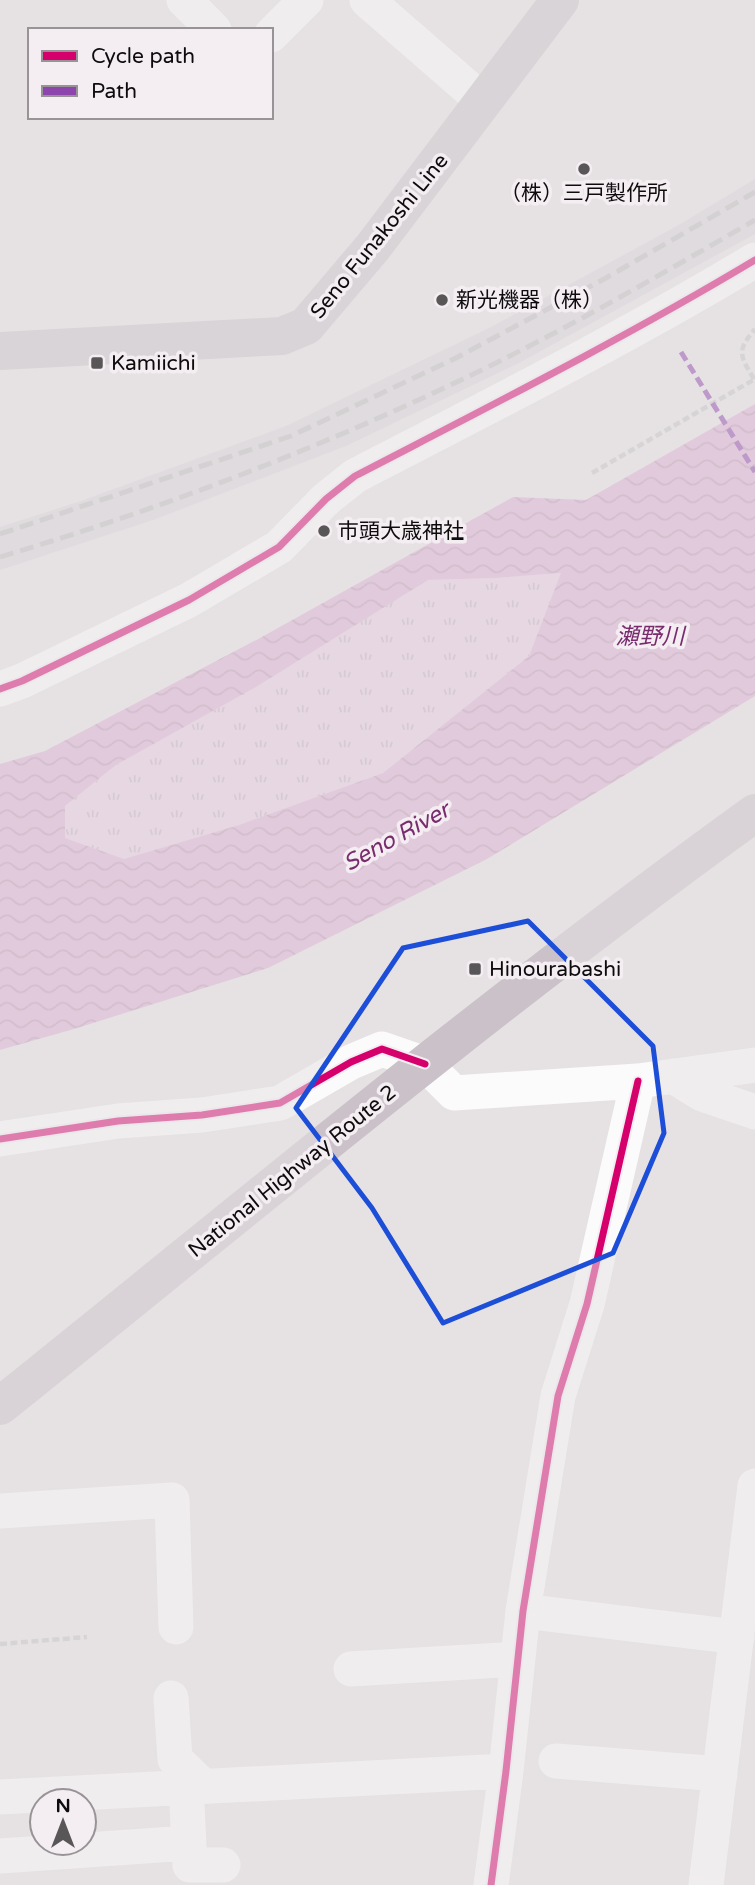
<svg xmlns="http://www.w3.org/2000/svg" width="755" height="1885" viewBox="0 0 755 1885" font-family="'Varela Round','Noto Sans JP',sans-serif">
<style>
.built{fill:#dad2d8}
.grass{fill:url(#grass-tufts)}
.water{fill:url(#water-waves);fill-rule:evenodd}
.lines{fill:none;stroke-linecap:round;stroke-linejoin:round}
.path{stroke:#c5c4c5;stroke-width:4.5;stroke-dasharray:7 3.5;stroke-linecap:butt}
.minor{stroke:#fbfbfb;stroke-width:35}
.major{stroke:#c8c3c7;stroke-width:38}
.highway{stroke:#cbc1c9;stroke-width:38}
.rail{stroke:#bebdbe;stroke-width:5;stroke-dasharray:14 7;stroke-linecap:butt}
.quiet{stroke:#8e44ad;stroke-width:5;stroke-dasharray:10 5;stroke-linecap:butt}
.cycleway-casing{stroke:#f4eef3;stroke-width:11}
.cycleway{stroke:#d6006c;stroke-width:7}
.marked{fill:none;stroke:#1d4ed8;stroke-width:5;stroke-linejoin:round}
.poi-dot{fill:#595658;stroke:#f4eef3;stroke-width:2.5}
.labels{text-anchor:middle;stroke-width:7;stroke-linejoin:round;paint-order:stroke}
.poi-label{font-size:21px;fill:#0d0b0c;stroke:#f4eef3;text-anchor:start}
.street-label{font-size:21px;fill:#0d0b0c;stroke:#f4eef3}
.water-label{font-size:23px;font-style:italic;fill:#782c6d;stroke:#f4eef3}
</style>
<defs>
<pattern id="grass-tufts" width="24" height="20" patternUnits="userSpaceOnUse" patternTransform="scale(1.75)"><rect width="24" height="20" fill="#e6cbe0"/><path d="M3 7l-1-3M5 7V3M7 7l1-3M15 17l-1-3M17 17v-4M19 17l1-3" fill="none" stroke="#c4adbf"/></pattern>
<pattern id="water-waves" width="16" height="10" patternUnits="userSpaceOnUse" patternTransform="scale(1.75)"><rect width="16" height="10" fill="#dcaed2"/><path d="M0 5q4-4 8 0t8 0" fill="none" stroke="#bc94b3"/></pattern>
</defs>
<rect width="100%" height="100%" fill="#e6e2e4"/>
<path class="built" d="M755 179V234L517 364 346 446 153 520 0 570V527L81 501 286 426 491 327 677 226Z"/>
<path class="grass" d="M562 573 529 656 383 773 239 825 124 860 65 838V806L116 765 256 687 428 580 496 578Z"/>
<path class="water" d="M755 404V696L487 859 268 968 74 1029 0 1050V764L45 751 260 638 513 497 586 500ZM561 573 529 656 383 773 239 825 124 859 65 838V806L116 765 256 687 428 580 496 578Z"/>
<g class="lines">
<path class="path" d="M754 379C740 356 736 351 755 329
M592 473 755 379
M0 1644 87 1637"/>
<path class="minor" d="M184 0 214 30
M367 0 484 102
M271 35 306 0
M0 689 22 681 189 600 279 547 326 499 355 476C490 406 625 338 755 260
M673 1076 702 1094 755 1112
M0 1139 118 1121 202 1115 280 1103 351 1062 382 1049 425 1064 454 1093 638 1081 755 1065
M0 1511 172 1500 176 1627
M523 1611 737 1637
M351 1669 518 1659
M171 1698 175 1759 203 1786
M556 1761 720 1774
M186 1787 190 1865H223
M0 1797 506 1771
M0 1856 188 1843
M491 1885 506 1771 523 1611 558 1396 587 1304 638 1081
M706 1885 755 1486"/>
<path class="major" d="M0 351 282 336 306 326 373 247 560 0"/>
<path class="highway" d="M0 1406C249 1206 496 1000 755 813"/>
<path class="rail" d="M0 534 291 436 454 359 606 278 755 192
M0 557C157 510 313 451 461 380 562 332 658 276 755 220"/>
<path class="quiet" d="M681 352 755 472"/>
<defs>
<path id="cycleway" d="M0 689 22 681 189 600 279 547 326 499 355 476C490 406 625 338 755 260
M0 1139 118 1121 202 1115 280 1103 351 1062 382 1049 425 1064
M491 1885 506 1771 523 1611 558 1396 587 1304 638 1081"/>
</defs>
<use href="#cycleway" class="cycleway-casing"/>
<use href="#cycleway" class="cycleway"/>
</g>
<path d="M0 0H755V1885H0ZM528 921 653 1046 664 1133 613 1253 443 1323 372 1208 296 1108 403 948Z" fill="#e6e2e4" fill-opacity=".55" fill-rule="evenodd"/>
<path class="marked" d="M528 921 653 1046 664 1133 613 1253 443 1323 372 1208 296 1108 403 948Z"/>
<g class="poi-dot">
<circle cx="584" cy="169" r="7"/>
<circle cx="442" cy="300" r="7"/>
<rect x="90" y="356" width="14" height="14" rx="3.5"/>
<circle cx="324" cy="531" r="7"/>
<rect x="468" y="962" width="14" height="14" rx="3.5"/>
</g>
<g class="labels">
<g class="poi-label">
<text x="584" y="200" text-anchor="middle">（株）三戸製作所</text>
<text x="456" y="307">新光機器（株）</text>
<text x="111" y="370">Kamiichi</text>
<text x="338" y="538">市頭大歳神社</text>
<text x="489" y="976">Hinourabashi</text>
</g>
<g class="street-label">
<text transform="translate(379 236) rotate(-51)" y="7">Seno Funakoshi Line</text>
<text transform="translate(292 1171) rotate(-39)" y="7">National Highway Route 2</text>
</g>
<g class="water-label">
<text x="650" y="644">瀬野川</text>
<text transform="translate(396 836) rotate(-29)" y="8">Seno River</text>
</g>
</g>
<rect x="28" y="28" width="245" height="91" fill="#f4eef3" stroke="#989397" stroke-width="2"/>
<rect x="42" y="51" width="35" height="10" fill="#d6006c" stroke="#989397" stroke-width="2"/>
<text x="91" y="63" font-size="21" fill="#0d0b0c">Cycle path</text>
<rect x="42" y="86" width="35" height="10" fill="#8e44ad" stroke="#989397" stroke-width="2"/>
<text x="91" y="98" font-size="21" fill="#0d0b0c">Path</text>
<g transform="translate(63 1822)"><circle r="33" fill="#f4eef3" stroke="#989397" stroke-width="2"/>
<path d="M0-5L12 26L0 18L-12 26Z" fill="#595658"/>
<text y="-10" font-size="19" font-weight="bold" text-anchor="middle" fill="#0d0b0c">N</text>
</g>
</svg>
